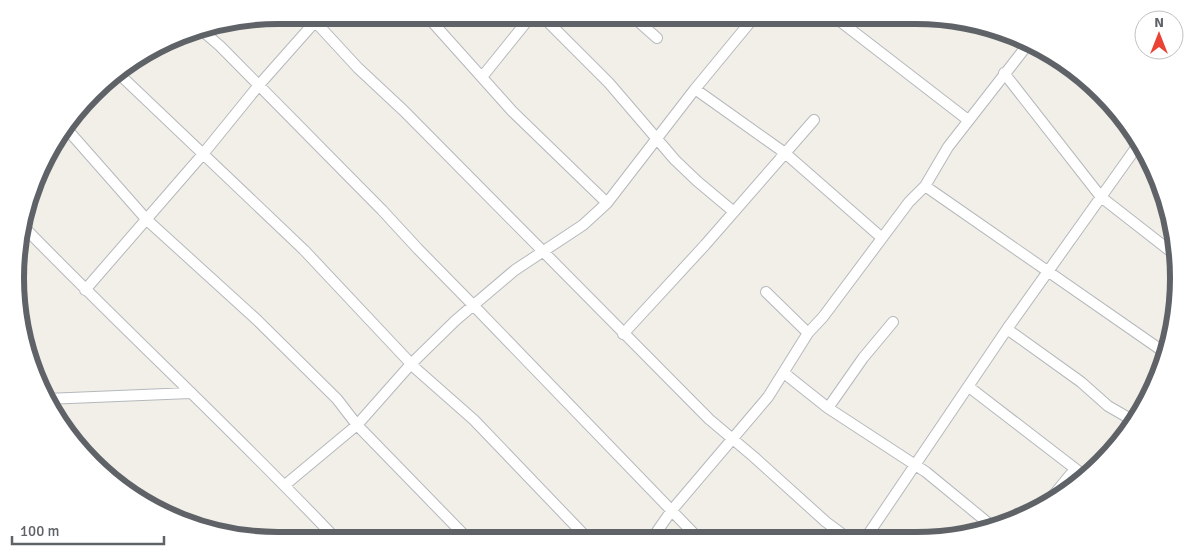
<svg xmlns="http://www.w3.org/2000/svg" width="1194" height="556" viewBox="0 0 1194 556" font-family="Signika,sans-serif">
<style>
.lines{fill:none;stroke-linecap:round;stroke-linejoin:round}
.minor-casing{stroke:#b5b8bc;stroke-width:12}
.minor{stroke:#fff;stroke-width:10}
.rim{fill:none;stroke:#5f6368;stroke-width:6}
</style>
<rect width="100%" height="100%" fill="#f1efe8"/>
<g class="lines">
<defs>
<path id="minor" d="M309 15 358 68 404 111 709 419 754 457 826 522 849 539
M426 15 512 111 607 203
M541 15 609 83 675 160 697 181 734 212
M631 15 657 38
M832 15 968 120
M199 28 220 46 382 210 418 249 473 305 700 540
M118 73 304 250 415 368 474 420 589 540
M1004 73 1101 197 1174 254
M482 77 532 15
M1091 84 1117 114
M695 89 785 153 882 238
M66 128 147 220 256 319 337 399 357 425 469 540
M925 186 1164 352
M21 224C125 331 235 432 338 541
M85 290 203 154 259 85 321 15
M766 292 808 333
M1007 329 1081 382 1108 406 1134 421
M623 334 705 245 814 120
M784 373 828 408 926 472 993 527
M969 387 1086 477
M46 399 190 393
M828 408 863 358 893 322
M285 485 357 425 411 364 456 320 515 270 583 225 607 203 695 89 756 15
M1047 503 1075 469
M865 539 1007 329 1138 145
M651 540 672 510 768 397 808 333 823 317 909 202 925 186 948 147 1029 43"/>
</defs>
<use href="#minor" class="minor-casing"/>
<use href="#minor" class="minor"/>
</g>
<path d="M0 0H1194V556H0ZM278 24H916A254 254 0 0 1 1170 278V278A254 254 0 0 1 916 532H278A254 254 0 0 1 24 278V278A254 254 0 0 1 278 24Z" fill="#fff" fill-rule="evenodd"/>
<path class="rim" d="M278 24H916A254 254 0 0 1 1170 278V278A254 254 0 0 1 916 532H278A254 254 0 0 1 24 278V278A254 254 0 0 1 278 24Z"/>
<g transform="translate(1159 35)"><circle r="24" fill="#ffffff" stroke="#bfc1c3"/>
<path d="M0-4L9 19L0 12L-9 19Z" fill="#ea4335"/>
<text y="-8" font-size="14" font-weight="bold" text-anchor="middle" fill="#5f6368">N</text>
</g>
<path d="M12 536v8h152v-8" fill="none" stroke="#5f6368" stroke-width="2.5"/>
<text x="20" y="536" font-size="15" fill="#5f6368" stroke="#ffffff" stroke-width="4" paint-order="stroke">100 m</text>
</svg>
